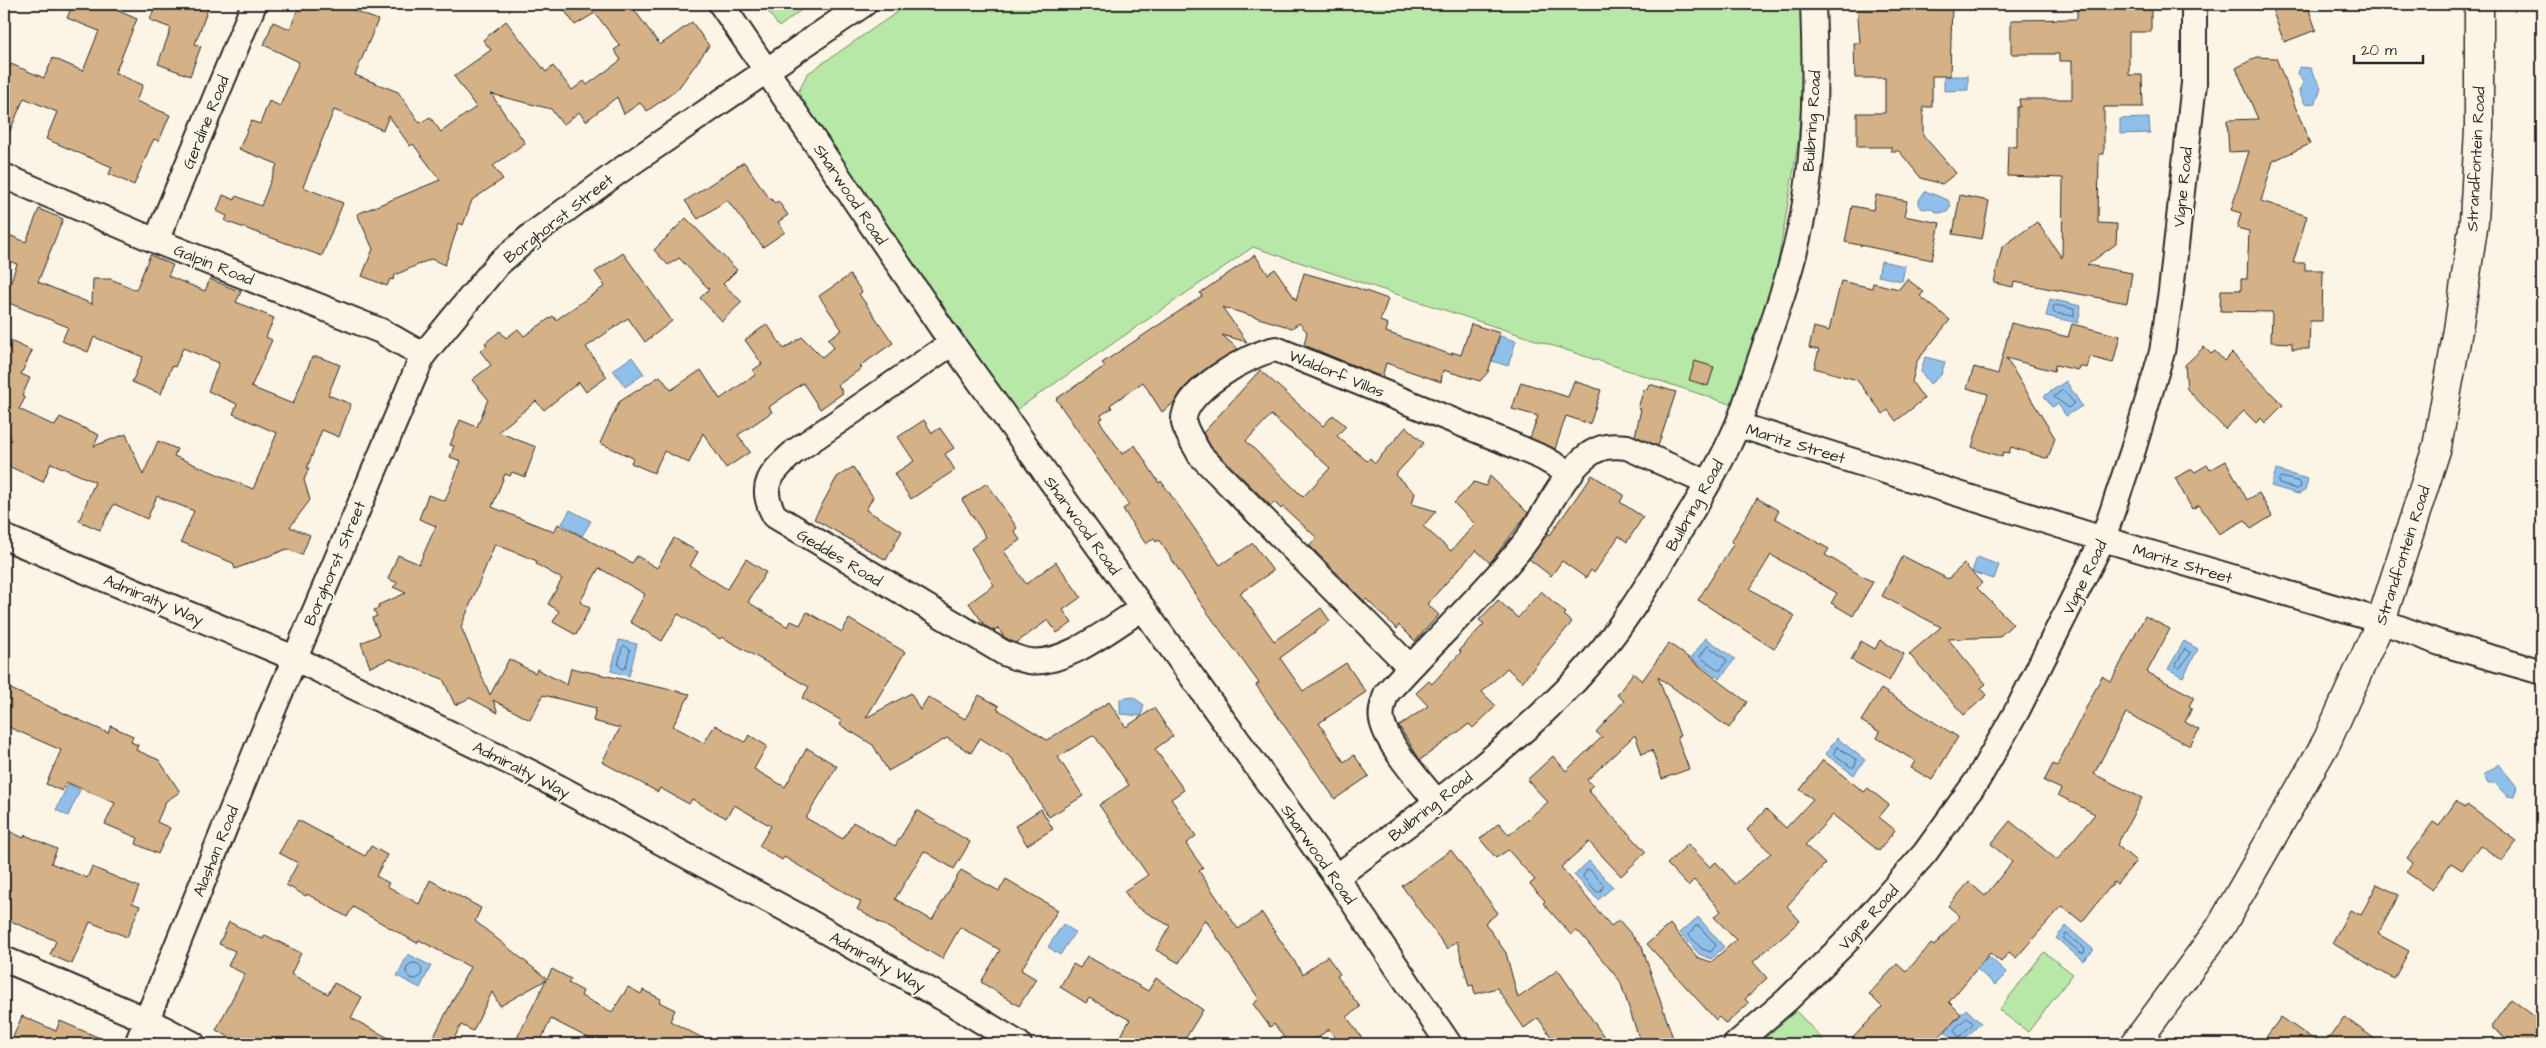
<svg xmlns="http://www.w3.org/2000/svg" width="2546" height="1048" viewBox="0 0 2546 1048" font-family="'Architects Daughter',sans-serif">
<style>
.green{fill:#b8e8a7;stroke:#728a69}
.water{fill:#8fbfea;stroke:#67849e}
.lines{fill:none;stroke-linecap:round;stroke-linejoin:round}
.shore{stroke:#536677;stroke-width:1}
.building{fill:#d5b187;stroke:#2b2b2b;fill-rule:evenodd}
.street-casing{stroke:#2b2b2b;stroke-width:28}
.secondary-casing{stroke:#2b2b2b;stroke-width:31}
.street{stroke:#fcf5e5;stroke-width:24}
.secondary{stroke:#fcf5e5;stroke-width:28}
.labels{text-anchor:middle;stroke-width:4;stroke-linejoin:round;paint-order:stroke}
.street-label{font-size:16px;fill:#2b2b2b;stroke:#fcf5e5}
</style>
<rect width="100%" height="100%" fill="#fcf5e5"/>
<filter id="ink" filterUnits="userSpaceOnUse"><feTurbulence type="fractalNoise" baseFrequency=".02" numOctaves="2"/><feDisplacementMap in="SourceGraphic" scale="10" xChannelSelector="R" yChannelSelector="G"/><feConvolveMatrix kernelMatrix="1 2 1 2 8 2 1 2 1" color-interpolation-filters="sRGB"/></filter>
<g filter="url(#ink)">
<path class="green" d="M763 4H809L779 27Z
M909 4H1800L1804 62 1798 144 1773 292 1733 405 1253 247 1009 415 799 114 797 95 807 74Z
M2044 952 2073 974 2028 1032 1999 1010Z
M1796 1011 1827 1044H1758Z"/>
<path class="water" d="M2299 67 2310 68 2321 87 2316 103 2305 104 2299 92 2303 82 2298 74Z
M1944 76H1968V90L1944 91Z
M2149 118 2150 133 2120 134V119Z
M1925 191 1948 200 1951 206 1947 212 1938 213 1930 208 1923 209 1919 206V200Z
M1881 261 1905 266 1902 281 1878 276Z
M2050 299 2081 306 2078 323 2046 316Z
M1500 336 1516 341 1508 366 1492 361Z
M632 357 644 374 625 387 613 370Z
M1925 357 1945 362 1941 375 1930 384 1921 372Z
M2066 381 2082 406 2066 416 2058 404 2052 407 2044 396Z
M2276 470 2308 479 2305 491 2298 494 2271 486Z
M570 510 591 521 582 536 562 524Z
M1977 557 1999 565 1994 579 1972 572Z
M1706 638 1735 659 1720 679 1691 658Z
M619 640 637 644 629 676 611 671Z
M2184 641 2198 649 2183 677 2168 669Z
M1133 697 1144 705 1141 716 1120 714V699Z
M1837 738 1865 760 1854 775 1825 754Z
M2499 764 2517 787 2514 797 2507 796 2494 783H2488L2484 775Z
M68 784 80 790 68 816 56 810Z
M1589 861 1613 887 1598 900 1574 875Z
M1698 917 1724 947 1711 959 1699 954 1680 933Z
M1063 924 1075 932 1060 955 1048 947Z
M2066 926 2094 950 2083 961 2056 938Z
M1981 949 2007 973 1995 985 1969 962Z
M408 954 431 966 420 988 397 976Z
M1966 1009 1981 1023 1959 1044 1945 1032Z"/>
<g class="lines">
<path class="shore" d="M2056 305 2074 309V316L2054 313 2053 307Z
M2063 390 2074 403 2069 408 2054 397Z
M2281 477 2300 482 2301 487 2297 489 2279 484V479Z
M625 646 630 650 626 667 623 669 618 665 622 648Z
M1708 646 1727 660 1720 671 1700 657Z
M2185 649 2191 653 2179 669 2176 665Z
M1837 747 1857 760 1854 767H1851L1834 754Z
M1587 870H1590L1604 885 1600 892H1597L1583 877Z
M1696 926H1699L1716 945 1711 952 1702 949 1689 935Z
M2066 934 2085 949 2084 953H2081L2064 939Z
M406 971a8 8 0 1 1 16 0a8 8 0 1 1-16 0Z
M1968 1017 1973 1024 1959 1037 1954 1030Z"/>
</g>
<path class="building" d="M73 4H102L137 19 115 73 143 85 136 101 170 115 159 141 154 139 150 147 134 185 109 174 112 167 46 139 57 112 24 98 4 145V82L11 64 44 78 53 58 83 71 99 31 67 18Z
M156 4H193L208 9 195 44 201 46 190 76 158 64 171 28 150 20Z
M300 4H337L378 20 355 75 398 92 420 123 430 117 441 132 476 107 454 76 491 50 483 40 506 21 546 72 553 66 572 90 584 81 587 85 621 60 614 50 620 46 595 13 575 25 560 4H630L660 45 692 22 709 46 677 90 647 111 640 103 624 114 617 97 586 121 579 112 563 125 551 109 491 94 525 143 493 166 503 179 472 200 463 225 459 223 445 265 431 259 395 275 393 280 390 279 387 286 362 276 373 249 357 214 440 180 413 144 410 146 389 116 383 130 334 110 303 187 343 203 322 256 225 221 227 216 217 211 223 195 235 200 236 196 261 206 277 164 239 149 251 121 260 124 269 101 280 106 299 62 264 45 273 22 290 29Z
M1857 4H1952L1950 76H1932V107H1923V135L1956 173 1942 184 1921 178 1899 151H1891V147H1857V113H1885V78H1855L1854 43H1860Z
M2077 4H2151V32H2129V75H2142L2143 107H2104V154H2099L2098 223 2117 224 2116 244 2087 265 2132 273 2127 303 2014 282 2013 287 1994 283 2002 247 2037 222 2062 258 2063 178 2007 176 2008 146 2017 147V107H2020L2019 99H2072V61H2059V54H2011V20L2077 19Z
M2270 4H2307L2316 30 2284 42Z
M2257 57 2276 58 2310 144 2273 161 2261 201 2307 216 2293 263H2305V270H2323L2322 321H2310L2309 349H2292V343L2271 342 2272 312 2220 311 2221 290H2241V279H2247L2249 231 2237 228 2241 213 2231 210 2249 151 2229 152 2227 120 2258 119 2236 68Z
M744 162 767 195 775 203 778 201 788 215 778 222 785 232 763 247 727 200 698 219 685 201Z
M1876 195 1907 201 1904 216 1940 223 1932 260 1845 242 1852 206 1873 210Z
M1960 195 1989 201 1982 239 1953 234Z
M39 209 63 219 38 282 92 304 93 279H111L136 290 150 255 173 265 168 276 205 291 210 279 241 292 236 302 274 318 266 337 272 340 251 387 293 404 312 357H319L340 365 328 395 351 404 339 437 322 430 307 468H309L304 480 310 500 290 527 310 535 302 555 287 549 235 569 233 563 181 542 194 511 157 496 147 519 114 504 100 530 79 521 95 482 51 463 43 482 4 464V338L32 351 21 374 30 378 22 396 25 398 19 409 55 426 60 417 99 435 94 446 126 434 143 475 158 441 177 449 174 456 253 489 277 433 233 414 237 404 208 391 219 363 183 348 175 367 172 366 161 394 132 382 143 357 94 337 88 352 62 341 68 327 4 301 17 264 4 259V233L26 242Z
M686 218 737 270 723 284 742 302 722 321 700 298 709 289 679 258 668 265 654 250Z
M623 253 672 321 645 342 628 318 586 347 607 377 586 392 579 382 544 410 536 401 498 432 536 447 525 477 512 472 510 476 505 474 492 507 554 532 558 524 632 563 637 556 657 568 674 538 698 552 690 566 727 589 746 559 766 572 748 602 788 627 791 621 800 625 807 612 842 632 849 619 905 652 866 718 911 693 920 710 928 697 965 719 979 695 999 706 997 709 1047 740 1109 702 1126 727 1154 708 1173 736 1155 749 1184 790 1171 799 1196 836 1186 844 1203 868 1199 871 1238 929 1262 913 1303 974 1327 956 1340 974 1337 976 1360 1007 1347 1017 1366 1044H1340L1329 1029 1309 1044H1289L1274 1024 1270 1027 1253 1004 1259 999 1205 919 1179 963 1156 950 1170 926 1135 906 1124 891 1148 875 1099 805 1129 785 1094 735 1058 757 1083 796 1049 817 1012 758 980 738 971 753 947 738 888 771 873 745 840 725 842 721 802 698 809 687 722 637 720 639 678 614 662 641 630 622 645 594 599 568 580 602 590 608 576 635 553 622 559 611 548 604 562 579 536 564 537 561 495 544 461 627 490 695 509 659 535 673 537 669 567 685 571 668 690 694 673 726 704 743 715 725 745 742 749 735 767 746 754 769 785 787 807 748 837 766 806 818 843 839 853 822 895 846 917 810 970 842 954 869 924 851 895 899 932 920 961 870 999 891 1006 879 1058 910 1021 970 1036 979 1019 1006 981 982 1000 950 960 927 942 959 857 909 861 902 784 857 782 860 759 846 771 826 734 805 726 818 692 799 689 804 660 788 658 792 602 762 620 728 593 721 596 708 543 695 530 720 493 700 498 713 470 698 455 705 443 679 390 659 370 667 361 643 379 635 372 618 377 616 374 610 379 608 378 605 406 593 393 587 398 583 388 579 398 555 419 564 436 526 419 519 428 495 445 501 461 461 450 457 454 446 450 445 460 420 477 427 488 399 472 380 491 365 480 351 487 346 485 343 500 331 506 338 518 329 524 336 553 316 556 320 605 286 595 272Z
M1255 255 1268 274 1275 269 1296 300 1304 273 1357 288 1388 299 1380 321 1388 324 1386 332 1452 355V352L1461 355 1471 324 1500 333 1488 372 1480 381 1443 370 1441 382 1386 363 1382 377 1304 345 1307 332 1299 323 1292 328 1222 307 1247 342 1222 335 1238 349 1196 376 1183 389 1174 403 1162 412 1143 382 1110 405 1112 408 1101 415 1103 418 1099 420 1122 454 1135 445 1159 483 1161 481 1220 565 1253 543 1273 571 1240 593 1274 641 1321 608 1330 621 1280 658 1303 691 1346 663 1366 692 1319 723 1344 762 1354 755 1369 776 1335 799 1256 685 1259 683 1202 605 1159 540 1156 542 1154 538 1146 544 1136 530 1123 509 1129 505 1056 399 1105 366 1102 363 1202 296 1200 293Z
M850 275 862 292 859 294 893 343 860 366 862 368 838 385 843 393 820 409 803 383 769 407 772 412 738 435 750 452 726 468 703 433 689 463 664 451 654 473 631 463 633 458 600 443 619 402 660 376 671 390 701 370 720 399 755 375 753 370 762 364 745 340 767 324 784 349 802 337 822 357 834 347 828 339 842 330 819 296Z
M1907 279 1924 292 1920 296 1950 320 1917 361 1912 382 1924 399 1896 421 1888 410 1883 414 1857 380 1814 368 1819 350 1809 348 1814 327 1829 331 1841 281 1872 288 1873 283 1899 289Z
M2011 323 2068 337 2072 324 2120 336 2113 363 2090 357 2087 368 2079 366 2078 370 2055 365 2054 371 2006 358 2055 438 2048 459 2011 447 2009 453 2003 452 2002 457 1972 447 1988 394 1967 388 1974 367 1998 374Z
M2204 347 2211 354 2215 351 2224 361 2232 353 2283 405 2265 423 2261 418 2256 423 2244 411 2225 429 2187 389 2185 365Z
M1695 361 1714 367 1708 386 1689 380Z
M1260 370 1323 426 1333 415 1346 426 1337 436 1367 461 1370 458 1375 463 1406 427 1424 443 1395 475 1415 493 1412 504 1436 511 1423 526 1451 551 1475 524 1454 503 1474 482 1486 486 1490 476 1528 513 1490 563 1476 550 1427 604 1439 615 1415 641 1399 625 1397 629 1366 599 1364 601 1309 545 1317 538 1283 507 1281 509 1274 502 1271 506 1211 447 1203 433ZM1271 415 1330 468 1303 497 1246 441Z
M1574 381 1601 390 1590 424 1566 416 1555 449 1530 438 1538 416 1512 409 1521 382 1568 397Z
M1649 384 1676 392 1658 446 1635 436 1641 409 1638 408 1644 389 1647 390Z
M924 420 932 433 940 428 954 448 945 454 955 470 911 499 894 474 914 461 898 437Z
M2226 461 2247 500 2259 493 2272 516 2251 529 2245 520 2219 534 2199 505 2192 509 2175 478 2192 469 2195 472 2207 465 2210 470Z
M853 467 873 497 866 510 902 531 886 560 814 519 837 477Z
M1592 475 1624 495 1620 502 1643 517 1627 542 1619 536 1594 573 1591 570 1586 578 1562 561 1551 576 1529 559 1548 533 1550 535Z
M987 483 1017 528 1014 531 1020 540 1004 551 1026 584 1056 562 1081 597 1063 610 1072 623 1057 633 1048 620 1016 643 1004 637 998 628 994 631 985 626 969 603 994 585 971 548 986 537 962 500Z
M1757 498 1779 511 1775 518 1829 549 1825 555 1873 582 1853 616 1831 603 1837 593 1771 555 1750 589 1795 616 1774 649 1698 600 1734 543 1731 542Z
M1903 556 1948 579 1964 564 1982 583 1977 588 2013 624 1999 637 1948 639 1986 684 1981 688 1987 695 1964 715 1909 654 1941 627 1882 596Z
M1541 591 1566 613 1564 615 1572 622 1522 682 1507 668 1482 692 1496 706 1473 728 1469 724 1420 760 1399 726 1428 706 1416 693 1429 681 1432 684 1461 652 1459 650 1484 624 1479 620 1498 600 1518 618Z
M2145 616 2170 629 2147 672 2194 697 2189 706 2192 708 2185 722 2199 730 2190 746 2126 713 2094 774 2142 798 2117 845 2136 861 2117 884 2114 882 2082 922 2062 906 2016 958 2009 952 2001 962 1990 953 1949 1002 1961 1014 1932 1044H1847L1882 1007 1869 994 1897 964 1906 972 1931 944 1934 946 1960 916 1948 906 1969 882 1985 896 2012 862 1991 844 2010 821 2057 860 2095 814 2058 795 2061 789 2044 781 2053 764 2057 766 2102 676 2111 682Z
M1880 640 1904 654 1889 681 1851 660 1861 641 1875 649Z
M1669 643 1747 702 1729 728 1658 677 1680 736 1677 737 1689 769 1662 779 1652 750 1642 754 1635 735 1587 780 1593 785 1588 790 1646 852 1621 876 1589 842 1561 867 1611 926 1619 920 1642 947 1675 1044H1641L1620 981 1580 933 1576 931 1571 935 1543 903 1545 901 1530 884 1535 880 1508 850 1496 858 1480 839 1499 823 1509 835 1548 802 1527 780 1553 756 1566 771 1602 737 1596 732 1624 701 1617 695 1633 673 1642 681Z
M4 686 108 733 111 726 133 736 131 742 138 745 136 750 159 760 180 792 166 801 157 822 170 828 158 854 136 844 138 838 105 824 115 803 66 782 62 791 46 784 61 750 4 725Z
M1881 689 1958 737 1932 780 1911 768 1915 761 1877 738 1880 732 1861 721Z
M1823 760 1864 792 1868 788 1889 805 1879 817 1895 830 1879 851 1833 815 1805 845 1825 864 1787 906 1800 921 1753 962 1767 978 1745 999 1749 1003 1726 1024 1719 1017 1716 1020 1647 944 1670 924 1697 957 1711 962 1736 940 1714 917 1721 911 1694 880 1688 886 1667 864 1688 844 1710 867 1716 862 1735 884 1771 853 1747 830 1766 809 1786 828 1813 799 1800 790Z
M2456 801 2465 808 2467 805 2517 841 2502 861 2480 845 2462 870 2451 863 2432 890 2406 872 2413 863 2407 858 2433 822 2439 826Z
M1041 809 1053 829 1027 845 1015 826Z
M298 820 365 856 371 846 387 855 376 876 389 883 387 886 419 904 430 880 481 908 475 921 547 979 552 969 571 979 568 983 583 991 581 996 612 1012 628 987 641 994 643 990 661 999 659 1002 675 1010 670 1021 714 1044H657L642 1037 639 1044H600L551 1019 539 1044H514L546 980 500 1006 492 992 473 1031 461 1025 451 1044H430L470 967 419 940 417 943 353 907 347 917 307 894 306 896 286 885 298 863 279 853Z
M4 829 24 838 25 835 57 849 51 863 87 878 92 867 139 887 132 903 140 906 127 937 90 922 72 964 50 955 56 941 4 918Z
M1451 850 1498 913 1485 923 1506 953 1518 998 1558 970 1609 1044H1556L1538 1018 1524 1028 1497 988 1475 994 1473 985 1469 986 1457 941 1447 949 1402 886Z
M2377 884 2399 895 2378 934 2409 951 2394 979 2332 943 2350 910 2361 915Z
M229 922 263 939 265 935 301 953 291 974 328 994 334 983 362 997 351 1018 400 1044H243L216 1030 245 974 228 966 235 951 219 944Z
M1087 956 1148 991 1156 978 1203 1010 1182 1044H1115L1130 1020 1089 998 1086 1003 1060 987 1073 964 1080 968Z
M2511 999 2542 1022V1044H2515L2491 1027Z
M22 1016 56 1031 60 1021 114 1044H10Z
M2281 1017 2320 1044H2261Z
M2344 1017 2382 1044H2325Z"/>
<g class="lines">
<defs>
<path id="street" d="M721 4 952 343 1336 877 1449 1044
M4 176 156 241 381 331 423 355
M156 241 254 4
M952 343 794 452C771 473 757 486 775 516L1004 653C1012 656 1021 660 1029 661 1066 666 1113 626 1143 608
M1738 425 2103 539 2381 621 2440 643 2542 672
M4 537 294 658 534 774 795 914 950 1002 1019 1044
M1410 667 1200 455C1195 445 1186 433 1184 423 1180 392 1251 353 1276 349L1501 440 1543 458 1571 474
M1438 803C1421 783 1387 745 1382 720 1380 711 1384 702 1386 694 1431 643 1481 598 1523 545 1544 518 1561 476 1587 456 1600 446 1611 445 1627 447L1708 483
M1336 877C1420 816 1504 755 1576 680 1616 637 1648 586 1678 534 1699 499 1722 462 1738 424 1747 401 1754 377 1762 354 1776 313 1791 272 1800 229 1816 156 1816 78 1813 4
M4 959 147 1020 193 1044
M137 1044 257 748 423 355 498 264 533 234 618 172 864 4
M1736 1044 1787 1000 1844 944 1925 853 1978 779 2018 709 2103 539 2133 450 2162 352 2171 291 2194 83V4"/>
<path id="secondary" d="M2135 1044 2220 928 2327 741 2381 621 2437 447 2458 330 2474 221 2479 129V4"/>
</defs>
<use href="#street" class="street-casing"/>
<use href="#secondary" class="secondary-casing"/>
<use href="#street" class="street"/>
<use href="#secondary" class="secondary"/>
</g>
</g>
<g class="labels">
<g class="street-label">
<text transform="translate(1811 121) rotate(-86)" y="6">Bulbring Road</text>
<text transform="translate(205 122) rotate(-68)" y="6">Gerdine Road</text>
<text transform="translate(2475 159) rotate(-87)" y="6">Strandfontein Road</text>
<text transform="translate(2182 187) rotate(-84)" y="6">Vigne Road</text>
<text transform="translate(851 194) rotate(56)" y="6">Sharwood Road</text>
<text transform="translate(558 218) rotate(-38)" y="6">Borghorst Street</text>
<text transform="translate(214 264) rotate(22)" y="6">Galpin Road</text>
<text transform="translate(1337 373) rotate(22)" y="6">Waldorf Villas</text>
<text transform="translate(1796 443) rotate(17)" y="6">Maritz Street</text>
<text transform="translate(1694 505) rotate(-61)" y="6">Bulbring Road</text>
<text transform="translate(1083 525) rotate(54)" y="6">Sharwood Road</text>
<text transform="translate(2402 555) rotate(-72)" y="6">Strandfontein Road</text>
<text transform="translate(840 557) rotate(31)" y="6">Geddes Road</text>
<text transform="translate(334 563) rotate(-67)" y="6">Borghorst Street</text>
<text transform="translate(2183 563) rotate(17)" y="6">Maritz Street</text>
<text transform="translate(2084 577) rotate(-64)" y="6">Vigne Road</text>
<text transform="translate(154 599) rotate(23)" y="6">Admiralty Way</text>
<text transform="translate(522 769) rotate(27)" y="6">Admiralty Way</text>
<text transform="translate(1430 806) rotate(-38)" y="6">Bulbring Road</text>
<text transform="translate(215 851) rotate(-68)" y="6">Alashan Road</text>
<text transform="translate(1319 854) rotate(55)" y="6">Sharwood Road</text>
<text transform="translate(1868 917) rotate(-48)" y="6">Vigne Road</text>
<text transform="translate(878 961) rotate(29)" y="6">Admiralty Way</text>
</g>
</g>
<rect width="2546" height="1048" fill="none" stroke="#fcf5e5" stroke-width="20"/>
<rect x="10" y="10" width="2526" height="1028" fill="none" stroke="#2b2b2b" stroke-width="2" filter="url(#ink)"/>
<path d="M2354 55v8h69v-8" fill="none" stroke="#2b2b2b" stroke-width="2.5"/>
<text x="2361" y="55" font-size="15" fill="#2b2b2b" stroke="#fcf5e5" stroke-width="4" paint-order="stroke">20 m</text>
</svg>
